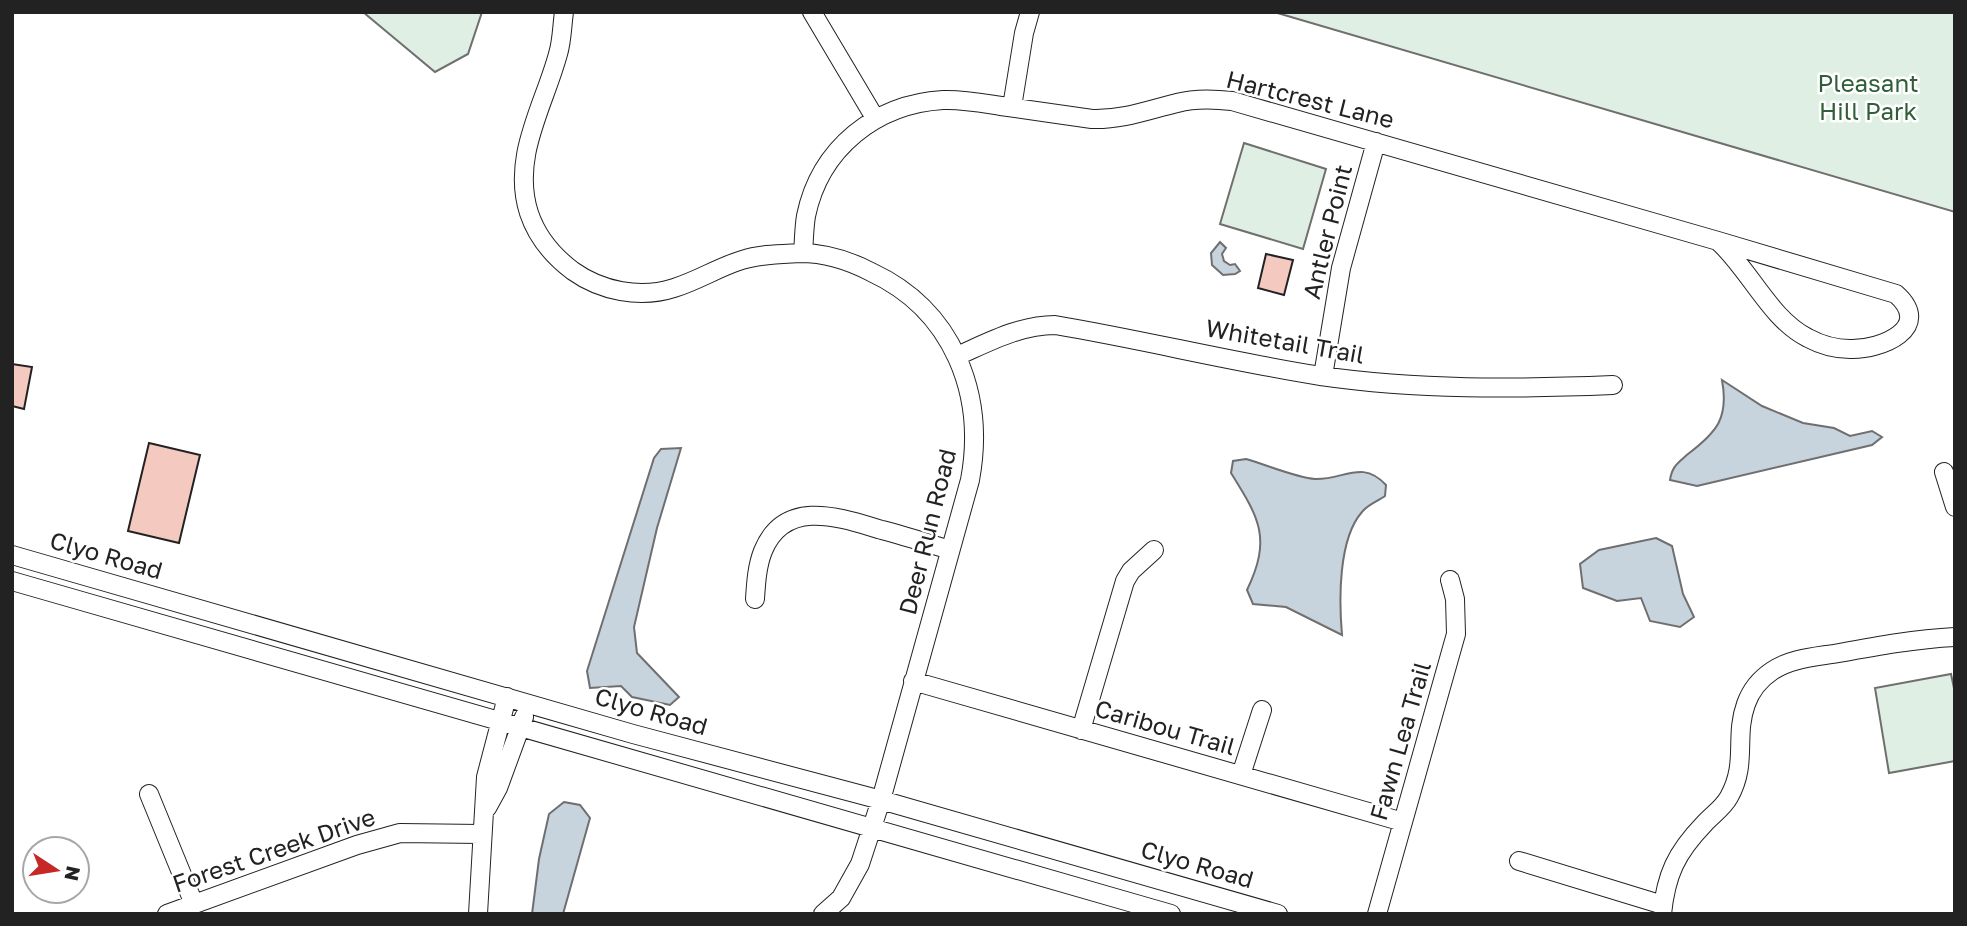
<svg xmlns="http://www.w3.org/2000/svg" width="1967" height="926" viewBox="0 0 1967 926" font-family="'Golos Text',sans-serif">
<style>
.green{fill:#e0efe3;stroke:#6f6f6f;stroke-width:2}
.water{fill:#c7d3dd;stroke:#6f6f6f;stroke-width:2}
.building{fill:#f3c9c0;stroke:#222;stroke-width:2}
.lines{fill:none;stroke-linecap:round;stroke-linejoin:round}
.minor-casing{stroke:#222;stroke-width:20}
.minor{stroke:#fff;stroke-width:18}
.labels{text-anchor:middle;stroke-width:5;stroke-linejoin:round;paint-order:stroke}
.park-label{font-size:24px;fill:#2f5e38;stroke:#fff}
.street-label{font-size:24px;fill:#222;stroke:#fff}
</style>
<rect width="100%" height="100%" fill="#fff"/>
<path class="green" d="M363 12H482L468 54 435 72Z
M1274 12H1955V212Z
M1244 143 1326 169 1303 249 1220 224Z
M1951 674 1955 693V761L1889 773 1875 688Z"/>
<path class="water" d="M1220 242 1226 248 1222 254 1224 261 1230 265 1235 264 1240 271 1235 274 1223 275 1212 265 1211 253Z
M1722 380 1762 406 1803 423 1834 428 1850 436 1872 431 1882 437 1872 445 1697 486 1670 480C1672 466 1678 463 1688 454 1717 432 1729 418 1722 380Z
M681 448 657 528 634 627 637 653 679 697 670 705 632 697 621 686 590 688 587 671 654 458 661 449Z
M1246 459C1264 464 1297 478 1315 479 1344 480 1362 459 1386 485L1385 496C1378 501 1367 505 1362 512 1338 539 1339 601 1342 635L1286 607 1253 604 1247 590C1272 538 1259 518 1231 473L1233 461Z
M1656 538 1672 546 1683 594 1694 617 1680 627 1650 621 1641 598 1617 601 1583 588 1580 564 1599 550Z
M564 802 580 805 590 818 563 914H532L539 859 549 814Z"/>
<path class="building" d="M1266 254 1293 260 1284 295 1258 288Z
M12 364 32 367 24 409 12 406Z
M149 443 200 455 179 543 128 531Z"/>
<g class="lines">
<defs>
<path id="minor" d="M564 12C562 26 562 41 558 54 544 106 511 157 529 213 537 237 553 256 573 271 601 291 640 299 674 288 697 281 719 267 742 260 761 254 781 254 800 253 824 253 850 261 871 272 953 310 986 394 970 480L881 800 860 864 841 898 823 914
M812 12 875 118
M1012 107 1024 33 1030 12
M1718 241 1896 294C1934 328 1881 350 1850 349 1836 349 1821 345 1808 338 1770 319 1750 270 1718 241Z
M803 253C804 241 804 228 806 216 820 148 876 104 943 100 962 99 982 103 1001 106 1031 110 1062 115 1092 119 1122 120 1148 110 1177 103 1195 98 1215 99 1232 101L1718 241
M957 356C989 342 1020 325 1055 325 1144 340 1232 362 1321 376 1418 390 1515 389 1613 385
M1323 376 1341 268 1376 142
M1944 472 1955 507
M12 555 633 734 881 800 1278 914
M12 581 1171 914
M755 599C756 583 757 566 763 551 785 497 841 518 882 530 905 536 927 543 950 550
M913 681 1403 822
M1081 730 1125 581 1131 571 1154 550
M1241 775 1262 710
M149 794 194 904
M487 808 498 788 524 717
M1519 861 1663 905
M167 914 357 845 400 833 481 834
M478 914 486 777 507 697
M1377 914 1456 634 1455 599 1450 580
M1662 914C1666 875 1676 853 1704 824 1712 815 1723 808 1729 797 1748 763 1734 737 1746 704 1751 690 1760 679 1772 671 1791 658 1816 657 1839 653 1877 646 1915 639 1955 637"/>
</defs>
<use href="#minor" class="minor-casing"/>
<use href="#minor" class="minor"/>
</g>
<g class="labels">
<g class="park-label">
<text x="1868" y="92">Pleasant<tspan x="1868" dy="28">Hill Park</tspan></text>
</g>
<g class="street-label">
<text transform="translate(1310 100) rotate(14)" y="8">Hartcrest Lane</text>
<text transform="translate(1328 232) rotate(-76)" y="8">Antler Point</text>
<text transform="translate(1285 342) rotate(10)" y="8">Whitetail Trail</text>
<text transform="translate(928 532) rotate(-76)" y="8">Deer Run Road</text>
<text transform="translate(106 556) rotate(16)" y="8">Clyo Road</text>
<text transform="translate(651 712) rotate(16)" y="8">Clyo Road</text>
<text transform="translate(1165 728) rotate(16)" y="8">Caribou Trail</text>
<text transform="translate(1401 741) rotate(-74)" y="8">Fawn Lea Trail</text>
<text transform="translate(274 851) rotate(-19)" y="8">Forest Creek Drive</text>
<text transform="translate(1197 865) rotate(16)" y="8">Clyo Road</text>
</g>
</g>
<rect width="1967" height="926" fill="none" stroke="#222222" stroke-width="28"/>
<g transform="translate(56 870) rotate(102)"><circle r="33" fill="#ffffff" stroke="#a7a7a7" stroke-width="2"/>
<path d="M0-5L12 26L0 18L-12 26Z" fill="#c62828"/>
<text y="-10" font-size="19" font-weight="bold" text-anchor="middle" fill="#222222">N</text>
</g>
</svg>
